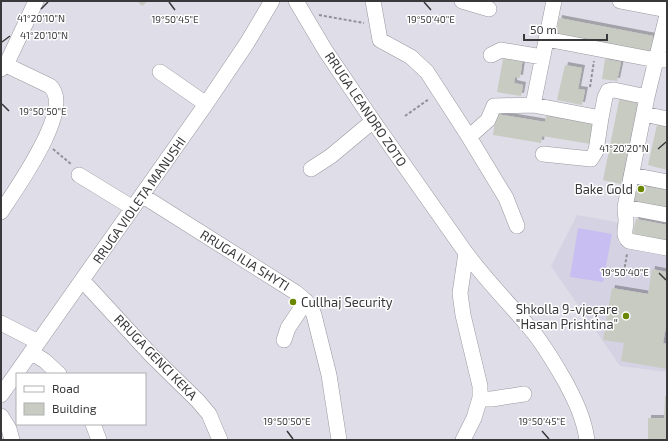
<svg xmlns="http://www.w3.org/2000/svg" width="668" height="441" viewBox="0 0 668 441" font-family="'Exo 2',sans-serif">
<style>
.built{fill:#d5d2e3}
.green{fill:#c9bef1}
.building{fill:#c7cbc1;filter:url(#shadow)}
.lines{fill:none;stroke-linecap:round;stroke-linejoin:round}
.minor-casing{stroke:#9997a0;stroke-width:16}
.path{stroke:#919097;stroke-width:2;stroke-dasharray:3 2;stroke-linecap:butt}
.minor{stroke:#fff;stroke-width:15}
.ticks{fill:none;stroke:#39393c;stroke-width:1.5}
.poi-dot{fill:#6a8700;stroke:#fff;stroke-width:1.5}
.labels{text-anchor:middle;stroke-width:3;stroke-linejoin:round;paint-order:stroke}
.street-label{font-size:13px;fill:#39393c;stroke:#fff}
.poi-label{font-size:13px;fill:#39393c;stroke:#fff;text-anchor:end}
.ticks-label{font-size:10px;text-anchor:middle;fill:#39393c;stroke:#fff;stroke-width:3;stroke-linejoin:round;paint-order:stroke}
</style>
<defs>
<filter id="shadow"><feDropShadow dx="3" dy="-3" stdDeviation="0" flood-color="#0004"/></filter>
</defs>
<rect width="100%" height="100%" fill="#dfdde7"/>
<path class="built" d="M577 215 622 223 618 243 667 253V372L620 366 551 266Z"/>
<path class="green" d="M578 228 612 234 603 282 570 277Z"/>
<path class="building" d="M137 1H148L142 6Z
M559 18 653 36 650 54 556 36Z
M504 54 523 57 520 78 515 77 514 83 523 85 521 96 497 92Z
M605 59 621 62 617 81 602 79Z
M565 65 582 68 578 89 585 90 582 105 557 100Z
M620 96 638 100 621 184 603 180Z
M496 114 545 122 546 116 594 124 591 144 542 136 541 143 493 135Z
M657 125 667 127V170L648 165Z
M637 185 667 190V213L633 206Z
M636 219 667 225V245L632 238Z
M652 269 667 272V321L663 343 667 344V369L621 361 624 343 603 340 612 288 648 294Z
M665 396H667V440H648V418H664Z"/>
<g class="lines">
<defs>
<path id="minor" d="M296 1 325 50 373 121 466 253 460 293 463 315 480 386V398L474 418 463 440
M373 1 380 40 411 57 427 72 469 137 506 198 517 226
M462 1 489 9
M620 1 667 10
M667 15 647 97 625 207C625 212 626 217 626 221 626 229 622 235 629 241L667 248
M546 39 656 60H667
M491 55 501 50 542 57
M1 69 6 65 36 1
M160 72 206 104
M533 105 554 1
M644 114 667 119
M469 137 488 120 494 106 533 105 601 118 605 97 608 91 614 90 647 97
M543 154 591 159 596 151 601 118
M311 169 331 156 373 121
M79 175 133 208
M632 175 667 182
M143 196 295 292C304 299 310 304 314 315L329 375 339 440
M625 207 667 215
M1 212C15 190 75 108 50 86L6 65
M466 253C485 279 508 302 529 327 544 344 555 364 566 383 576 402 584 419 587 440
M82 280 152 356 198 401 209 414 220 440
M1 323 38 342
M284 340 288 328 306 301
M31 352 45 361 59 374
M1 395 206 104 247 43 272 1
M480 398 492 399 524 394
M1 416 9 429 12 440
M93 424 99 440"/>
</defs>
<use href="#minor" class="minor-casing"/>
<path class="path" d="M319 15 364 23
M590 87 594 61
M405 116 429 99
M53 149 71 164
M623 277 627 254"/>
<use href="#minor" class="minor"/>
</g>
<path class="ticks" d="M169 2 175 10M424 2 431 10M41 9 48 2M2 42 10 36M2 104 9 111M658 149 666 142M659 273 666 280M287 431 293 439M542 431 549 439"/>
<g class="poi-dot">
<circle cx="641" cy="189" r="4"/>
<circle cx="293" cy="302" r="4"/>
<circle cx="626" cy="316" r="4"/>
</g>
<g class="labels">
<g class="street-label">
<text transform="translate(366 109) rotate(56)" y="5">RRUGA LEANDRO ZOTO</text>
<text transform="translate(139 200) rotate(-55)" y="5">RRUGA VIOLETA MANUSHI</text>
<text transform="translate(245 260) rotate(32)" y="5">RRUGA ILIA SHYTI</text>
<text transform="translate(156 357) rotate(46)" y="5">RRUGA GENCI KEKA</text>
</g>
<g class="poi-label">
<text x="633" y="194">Bake Gold</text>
<text x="301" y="307" text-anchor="start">Cullhaj Security</text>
<text x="618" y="314">Shkolla 9-vjeçare<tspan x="618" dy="15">"Hasan Prishtina"</tspan></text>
</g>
</g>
<g class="ticks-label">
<text x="41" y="22">41°20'10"N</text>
<text x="175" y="23">19°50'45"E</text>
<text x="431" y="23">19°50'40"E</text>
<text x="44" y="39">41°20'10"N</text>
<text x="43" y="115">19°50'50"E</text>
<text x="624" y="152">41°20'20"N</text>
<text x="625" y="276">19°50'40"E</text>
<text x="287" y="425">19°50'50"E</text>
<text x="542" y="425">19°50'45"E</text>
</g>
<rect width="668" height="441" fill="none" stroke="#39393c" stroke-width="4"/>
<rect x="16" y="373" width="130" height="52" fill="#ffffff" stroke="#b0b0b1"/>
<rect x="24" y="386" width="20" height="6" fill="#ffffff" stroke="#b0b0b1"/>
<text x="52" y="393" font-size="12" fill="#39393c">Road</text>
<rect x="24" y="403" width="20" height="12" fill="#c7cbc1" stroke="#b0b0b1"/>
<text x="52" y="413" font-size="12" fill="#39393c">Building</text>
<path d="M524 34v6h83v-6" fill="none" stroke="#39393c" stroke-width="2"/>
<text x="530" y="34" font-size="12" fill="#39393c" stroke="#ffffff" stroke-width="3" paint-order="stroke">50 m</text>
</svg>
